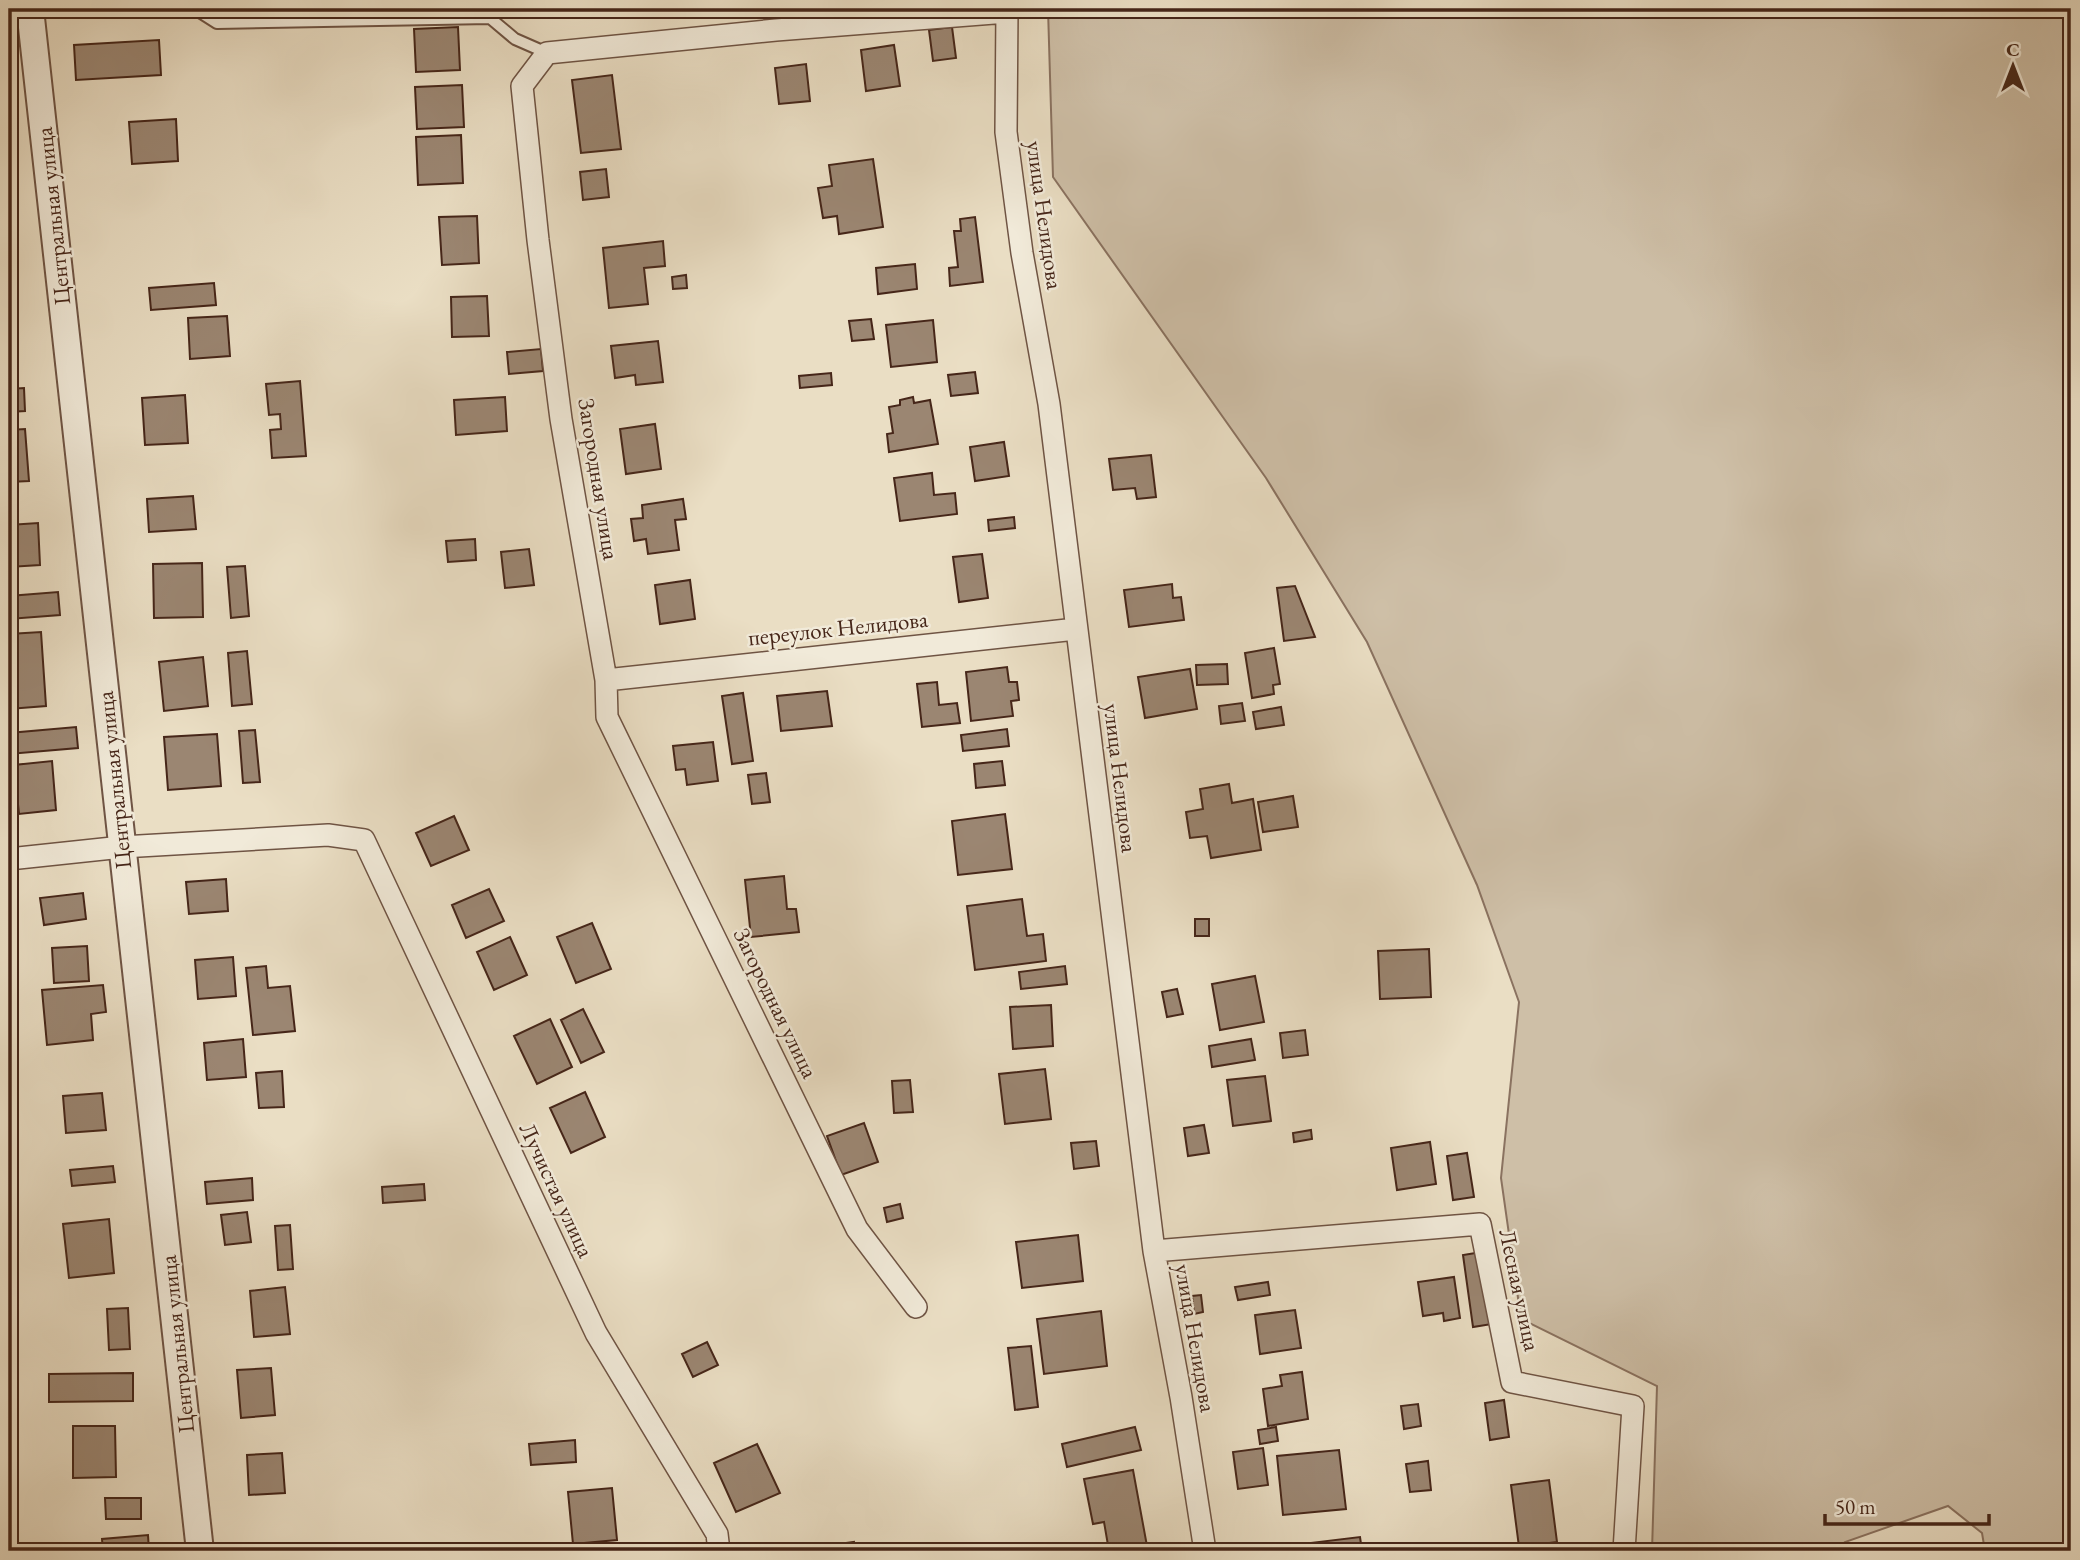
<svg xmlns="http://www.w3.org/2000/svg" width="2080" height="1560" viewBox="0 0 2080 1560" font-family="'EB Garamond',serif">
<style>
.green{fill:#cebfa7;stroke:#8a7260;stroke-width:2}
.building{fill:#9b8672;stroke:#462619;stroke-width:2}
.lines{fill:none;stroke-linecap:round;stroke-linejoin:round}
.service-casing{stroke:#6f5444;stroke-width:14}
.minor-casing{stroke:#6f5444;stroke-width:24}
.tertiary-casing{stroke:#6f5444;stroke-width:30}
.service{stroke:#f1ead9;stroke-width:10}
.minor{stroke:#f1ead9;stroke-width:21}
.tertiary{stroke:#f1ead9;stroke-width:26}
.labels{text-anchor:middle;stroke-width:5;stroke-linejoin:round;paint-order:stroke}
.street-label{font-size:23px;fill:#462619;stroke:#f1ead9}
</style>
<rect width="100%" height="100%" fill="#eadec4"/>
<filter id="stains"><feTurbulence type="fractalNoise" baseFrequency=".00286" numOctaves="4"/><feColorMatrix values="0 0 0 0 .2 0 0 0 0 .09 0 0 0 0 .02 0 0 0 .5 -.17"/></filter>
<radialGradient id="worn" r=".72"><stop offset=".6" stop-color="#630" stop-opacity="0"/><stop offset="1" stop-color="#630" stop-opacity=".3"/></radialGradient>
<path class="green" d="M1048 9H2071V1551H1985L1982 1533 1948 1506 1845 1542 1848 1551H1652L1657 1386 1521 1319 1501 1178 1519 1002 1477 885 1367 642 1266 478 1053 177Z"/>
<path class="building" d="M458 27 460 70 416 72 414 29Z
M952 27 956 58 933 61 929 30Z
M159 40 161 75 76 80 74 45Z
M894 45 900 86 866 91 861 50Z
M806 64 810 101 779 104 775 68Z
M612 75 621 149 581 153 572 80Z
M462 85 464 127 417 129 415 87Z
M176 119 178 161 132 164 129 122Z
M461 135 463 183 418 185 416 137Z
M873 159 883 227 839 234 837 216 823 218 818 188 832 186 829 165Z
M606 169 609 197 583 200 580 172Z
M477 216 479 263 442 265 439 217Z
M975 217 983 282 950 286 949 268 958 267 954 231H961L960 219Z
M663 241 665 266 644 268 648 304 609 308 603 248Z
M915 264 917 289 878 294 876 268Z
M686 275 687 288 673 289 672 277Z
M214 283 216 305 151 310 149 288Z
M487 296 489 336 452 337 451 297Z
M227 316 230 356 190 359 188 318Z
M871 319 874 339 852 341 849 321Z
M933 320 937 362 891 367 886 325Z
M658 341 663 382 636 385 635 375 615 378 611 346Z
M541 349 543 371 509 374 507 352Z
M975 372 978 393 951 396 948 375Z
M831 373 832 385 800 388 799 376Z
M300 381 306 456 272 458 270 430 281 429 280 414 269 415 266 384Z
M24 388 25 411 9 412V389Z
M185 395 188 443 145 445 142 398Z
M505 397 507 431 456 435 454 400Z
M913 397 914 403 930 400 938 444 889 452 887 434 893 433 889 407 900 405V400Z
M655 424 661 469 626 474 620 429Z
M25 429 29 481 9 482V430Z
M1004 442 1009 476 975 481 970 447Z
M1151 455 1156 497 1137 499 1135 488 1113 490 1109 459Z
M932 473 934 495 955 493 957 514 900 521 894 478Z
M193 496 196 529 149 532 147 499Z
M683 499 686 519 675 520 679 550 648 554 646 539 634 541 631 519 643 518 642 505Z
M1014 517 1015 528 989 531 988 520Z
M38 523 40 565 9 567V525Z
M475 539 476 560 448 562 446 541Z
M529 549 534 585 505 588 501 552Z
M982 554 988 598 959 602 953 557Z
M202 563 203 617 154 618 153 564Z
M245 566 249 616 231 618 227 567Z
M690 580 695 619 660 624 655 585Z
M1172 584 1173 598 1181 597 1184 620 1129 627 1124 590Z
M1295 586 1315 637 1284 641 1277 588Z
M58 592 60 615 9 619V596Z
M41 632 46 706 9 709V634Z
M1274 648 1280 684 1273 685 1274 694 1252 698 1245 653Z
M247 651 252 704 232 706 228 653Z
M203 657 208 706 164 711 159 662Z
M1227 664 1228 684 1197 685 1196 665Z
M1007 667 1009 682H1017L1019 700 1011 701 1013 716 971 721 966 672Z
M1190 669 1197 709 1145 718 1138 677Z
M937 682 939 705 957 703 960 723 922 727 917 684Z
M827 691 832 726 781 731 777 696Z
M743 693 753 761 732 764 722 696Z
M1242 703 1245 721 1221 724 1219 706Z
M1281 707 1284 725 1256 729 1253 712Z
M76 727 78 748 9 754V733Z
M1007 729 1009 746 963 751 961 735Z
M255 730 260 782 243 783 239 731Z
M217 734 221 786 168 790 164 737Z
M713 742 718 781 687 785 685 769 676 770 673 746Z
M52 761 56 810 19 814 14 765Z
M1002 761 1005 785 976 788 974 764Z
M766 773 770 802 752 804 748 775Z
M1229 784 1232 803 1253 799 1261 850 1211 858 1207 836 1190 838 1186 812 1203 809 1200 789Z
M1293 796 1298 827 1263 832 1258 802Z
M1005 814 1012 869 958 875 952 821Z
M454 816 469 850 431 866 416 833Z
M784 876 787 909H796L799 932 751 937 745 880Z
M226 879 228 911 189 914 186 882Z
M489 889 504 921 466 938 452 905Z
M83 893 86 919 44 925 40 898Z
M1022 899 1027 936 1043 934 1046 961 975 970 967 906Z
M1195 919H1209V936H1195Z
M592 923 611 969 576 983 557 937Z
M510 937 527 975 494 990 477 952Z
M87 946 89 981 54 983 52 948Z
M1429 949 1431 997 1380 999 1378 951Z
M233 957 236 996 198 999 195 960Z
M266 966 268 988 290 986 295 1031 253 1035 246 968Z
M1065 966 1067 984 1021 989 1019 972Z
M1255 976 1264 1022 1220 1030 1212 984Z
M103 985 106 1012 91 1014 93 1040 47 1045 42 990Z
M1177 989 1183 1014 1167 1017 1162 992Z
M1051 1005 1053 1046 1013 1049 1010 1007Z
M583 1009 604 1052 581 1063 561 1020Z
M550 1019 572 1067 537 1084 514 1036Z
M1305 1030 1308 1055 1283 1058 1280 1033Z
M243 1039 246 1077 207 1080 204 1043Z
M1251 1039 1255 1060 1212 1067 1209 1046Z
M1045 1069 1051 1119 1005 1124 999 1074Z
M282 1071 284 1107 259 1108 256 1073Z
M1265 1076 1271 1121 1233 1126 1227 1080Z
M910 1080 913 1112 894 1113 892 1081Z
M585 1092 605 1137 571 1153 550 1108Z
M102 1093 106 1130 66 1133 63 1096Z
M864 1123 878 1162 841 1175 827 1136Z
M1204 1125 1209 1153 1188 1156 1184 1128Z
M1311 1130 1312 1139 1294 1142 1293 1133Z
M1096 1141 1099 1166 1074 1169 1071 1143Z
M1430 1142 1436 1184 1397 1190 1391 1148Z
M1467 1153 1474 1197 1453 1200 1447 1156Z
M113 1166 115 1182 72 1186 70 1170Z
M252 1178 253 1200 207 1204 205 1182Z
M424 1184 425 1200 383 1203 382 1187Z
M900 1204 903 1218 887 1222 884 1208Z
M247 1212 251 1242 225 1245 221 1215Z
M109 1219 114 1273 69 1278 63 1224Z
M290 1225 293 1269 278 1270 275 1226Z
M1078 1235 1083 1281 1022 1288 1016 1242Z
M1482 1252 1492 1324 1473 1327 1463 1255Z
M1454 1277 1460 1318 1444 1321 1443 1313 1423 1316 1418 1282Z
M1268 1282 1270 1295 1238 1300 1235 1287Z
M285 1287 290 1334 254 1337 250 1291Z
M1201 1295 1203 1312 1194 1314 1192 1296Z
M128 1308 130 1349 109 1350 107 1309Z
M1295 1310 1301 1348 1260 1354 1255 1315Z
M1101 1311 1107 1366 1044 1374 1037 1319Z
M707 1342 718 1365 693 1377 682 1354Z
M1031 1346 1038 1407 1015 1410 1008 1348Z
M271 1368 275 1415 241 1418 237 1370Z
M1302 1372 1308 1419 1268 1426 1263 1389 1282 1386 1280 1375Z
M133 1373V1401L49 1402V1374Z
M1504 1400 1509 1437 1490 1440 1485 1403Z
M1418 1404 1421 1426 1404 1429 1401 1406Z
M73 1426H115L116 1477 73 1478Z
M1135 1427 1141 1450 1067 1467 1062 1444Z
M1276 1427 1278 1441 1260 1444 1258 1430Z
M575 1440 576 1462 531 1465 529 1444Z
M757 1444 780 1493 736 1512 714 1463Z
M1263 1448 1268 1485 1238 1489 1233 1452Z
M1339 1450 1346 1509 1283 1515 1277 1456Z
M282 1453 285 1493 249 1495 247 1455Z
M1428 1461 1431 1490 1410 1492 1406 1464Z
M1133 1470 1147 1546 1132 1549 1133 1551H1109L1104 1522 1093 1524 1084 1479Z
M1549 1480 1557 1542 1519 1547 1511 1485Z
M612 1488 617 1540 573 1544 568 1492Z
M105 1498H141V1519H106Z
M148 1535 149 1551H103L102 1539Z
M1360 1537 1362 1551H1286L1285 1546Z
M854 1542 855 1551H802V1549Z
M351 1545V1551H328V1546Z
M292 1546V1551H255V1548Z"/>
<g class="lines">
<defs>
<path id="service" d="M195 9 217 23 490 18 515 39 547 53"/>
<path id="minor" d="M1007 9 1006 132 1022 253 1049 404 1154 1251 1181 1397 1205 1551
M606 680 1076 629
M9 859 122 847 328 835 364 840 596 1333 717 1534 719 1551
M1154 1251 1480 1224 1512 1382 1633 1406 1624 1551
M916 1307 857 1229 607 717 606 680 561 419 538 240 522 86 547 53 776 30 1007 12"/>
<path id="tertiary" d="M30 9 200 1551"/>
</defs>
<use href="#service" class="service-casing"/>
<use href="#minor" class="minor-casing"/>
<use href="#tertiary" class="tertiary-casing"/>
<use href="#service" class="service"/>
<use href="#minor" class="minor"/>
<use href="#tertiary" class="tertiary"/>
</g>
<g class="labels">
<g class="street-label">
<text transform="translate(1045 215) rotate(82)" y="8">улица Нелидова</text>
<text transform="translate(53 216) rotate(-96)" y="8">Центральная улица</text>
<text transform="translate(599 479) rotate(81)" y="8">Загородная улица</text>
<text transform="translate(838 628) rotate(-6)" y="8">переулок Нелидова</text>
<text transform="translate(1121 778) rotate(83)" y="8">улица Нелидова</text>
<text transform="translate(114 780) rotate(-96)" y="8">Центральная улица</text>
<text transform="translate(776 1003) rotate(64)" y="8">Загородная улица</text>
<text transform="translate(557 1190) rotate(65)" y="8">Лучистая улица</text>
<text transform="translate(1520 1290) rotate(78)" y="8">Лесная улица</text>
<text transform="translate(1196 1338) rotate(80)" y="8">улица Нелидова</text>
<text transform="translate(177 1344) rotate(-96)" y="8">Центральная улица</text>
</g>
</g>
<rect width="2080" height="1560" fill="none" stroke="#eadec4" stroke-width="35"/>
<rect x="10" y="10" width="2059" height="1539" fill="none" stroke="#462619" stroke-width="3.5"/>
<rect x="18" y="18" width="2045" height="1525" fill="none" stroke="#462619" stroke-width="2"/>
<g transform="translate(2013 66)" stroke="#f1ead9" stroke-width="5" paint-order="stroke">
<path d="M0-5L12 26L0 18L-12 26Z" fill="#462619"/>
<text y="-10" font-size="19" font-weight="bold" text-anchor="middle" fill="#462619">С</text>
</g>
<path d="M1825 1514v10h164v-10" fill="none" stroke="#462619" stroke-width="3.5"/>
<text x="1835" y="1514" font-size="21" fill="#462619" stroke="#f1ead9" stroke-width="5" paint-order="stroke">50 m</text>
<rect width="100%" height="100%" filter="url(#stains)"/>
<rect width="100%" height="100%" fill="url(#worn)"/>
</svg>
